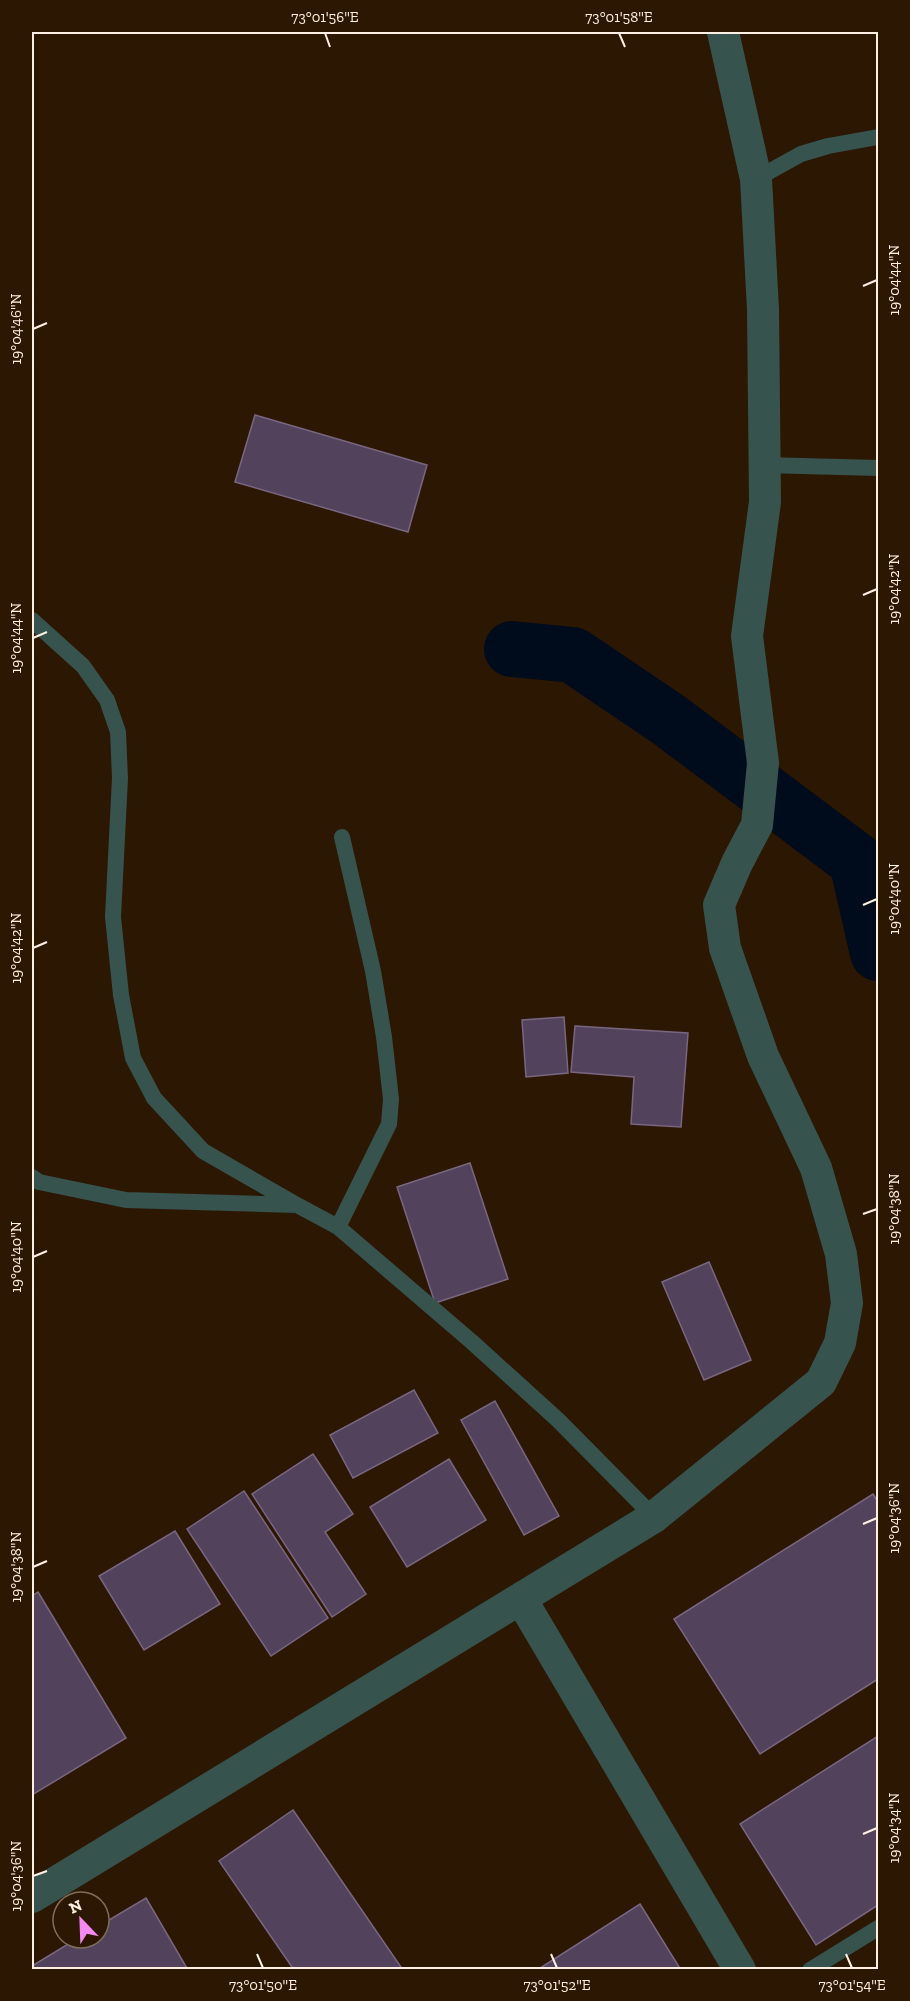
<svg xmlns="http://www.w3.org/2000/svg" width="910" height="2001" viewBox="0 0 910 2001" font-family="'Zilla Slab',serif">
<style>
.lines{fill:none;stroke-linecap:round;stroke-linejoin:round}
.river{stroke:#000b1c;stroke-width:56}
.building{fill:#53425c;stroke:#796681;stroke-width:1.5}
.lane{stroke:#36534e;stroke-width:16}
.street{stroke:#36534e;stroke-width:32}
.ticks{fill:none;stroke:#fff0e3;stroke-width:2}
.neatline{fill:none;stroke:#fff0e3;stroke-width:2}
.ticks-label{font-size:15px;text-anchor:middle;fill:#fff0e3}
</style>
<rect width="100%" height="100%" fill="#2c1703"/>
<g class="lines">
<path class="river" d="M512 649 573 655 669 720 857 861 878 953"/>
</g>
<path class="building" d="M255 415 427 465 408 532 235 482Z
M564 1017 568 1073 526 1077 522 1020Z
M575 1026 688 1033 681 1127 631 1124 634 1077 571 1072Z
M470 1163 508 1279 435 1303 397 1187Z
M709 1262 751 1360 704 1380 662 1282Z
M414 1390 438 1433 353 1478 330 1435Z
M495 1401 559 1516 524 1535 461 1420Z
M313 1454 353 1514 325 1532 366 1594 332 1617 252 1494Z
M449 1459 486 1520 407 1567 370 1507Z
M244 1491 328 1618 271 1656 187 1529Z
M873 1494 878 1502V1679L760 1754 674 1619Z
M175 1531 220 1604 144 1650 99 1576Z
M38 1592 126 1738 32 1795V1596Z
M878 1736V1905L816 1945 740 1824Z
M293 1810 403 1970H294L219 1861Z
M146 1898 188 1970H32V1966L78 1938H99V1926Z
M640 1904 681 1970H537Z"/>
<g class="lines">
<path class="lane" d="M756 179 801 154 828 146 878 137
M764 465 878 468
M32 620 83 666 107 700 118 732 120 778 113 917 121 995 133 1058 154 1098 203 1151 295 1204
M32 1177 39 1182 126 1200 297 1205 338 1227 472 1342 558 1420 654 1517
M338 1227 389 1124 391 1099 384 1037 373 971 342 837
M810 1970 878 1928"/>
<path class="street" d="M521 1599 740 1970
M32 1897 654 1517 821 1382 840 1343 847 1303 841 1254 816 1168 763 1056 725 948 719 905 737 863 757 825 763 763 747 636 765 502 763 309 756 179 723 32"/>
</g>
<path class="ticks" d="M325 33 330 47M619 33 625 47M863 286 877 280M33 329 47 323M863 595 877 589M33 638 47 632M863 905 877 899M33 948 47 942M863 1214 877 1209M33 1257 47 1251M863 1524 877 1518M33 1567 47 1561M863 1834 877 1828M33 1876 47 1871M257 1954 263 1968M551 1954 557 1968M846 1954 852 1968"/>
<rect width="910" height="2001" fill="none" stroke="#2c1703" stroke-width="66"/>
<g transform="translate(81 1920) rotate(337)"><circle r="28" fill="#2c1703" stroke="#806e5d" stroke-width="1.5"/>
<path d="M0-4.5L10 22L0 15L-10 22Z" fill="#f389f1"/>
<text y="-9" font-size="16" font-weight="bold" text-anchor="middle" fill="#fff0e3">N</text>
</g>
<rect x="33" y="33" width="844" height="1935" class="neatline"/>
<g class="ticks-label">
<text x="325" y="22">73°01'56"E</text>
<text x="619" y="22">73°01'58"E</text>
<text transform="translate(894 280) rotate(-90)" y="5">19°04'44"N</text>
<text transform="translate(16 329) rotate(-90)" y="5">19°04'46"N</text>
<text transform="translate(894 589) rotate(-90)" y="5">19°04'42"N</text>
<text transform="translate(16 638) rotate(-90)" y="5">19°04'44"N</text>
<text transform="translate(894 899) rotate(-90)" y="5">19°04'40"N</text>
<text transform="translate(16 948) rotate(-90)" y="5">19°04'42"N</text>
<text transform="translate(894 1209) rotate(-90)" y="5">19°04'38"N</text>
<text transform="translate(16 1257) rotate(-90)" y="5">19°04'40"N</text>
<text transform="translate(894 1518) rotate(-90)" y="5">19°04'36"N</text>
<text transform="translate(16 1567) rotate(-90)" y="5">19°04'38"N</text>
<text transform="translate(894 1828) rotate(-90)" y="5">19°04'34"N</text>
<text transform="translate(16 1876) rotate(-90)" y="5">19°04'36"N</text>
<text x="263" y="1990">73°01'50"E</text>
<text x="557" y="1990">73°01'52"E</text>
<text x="852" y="1990">73°01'54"E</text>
</g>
</svg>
